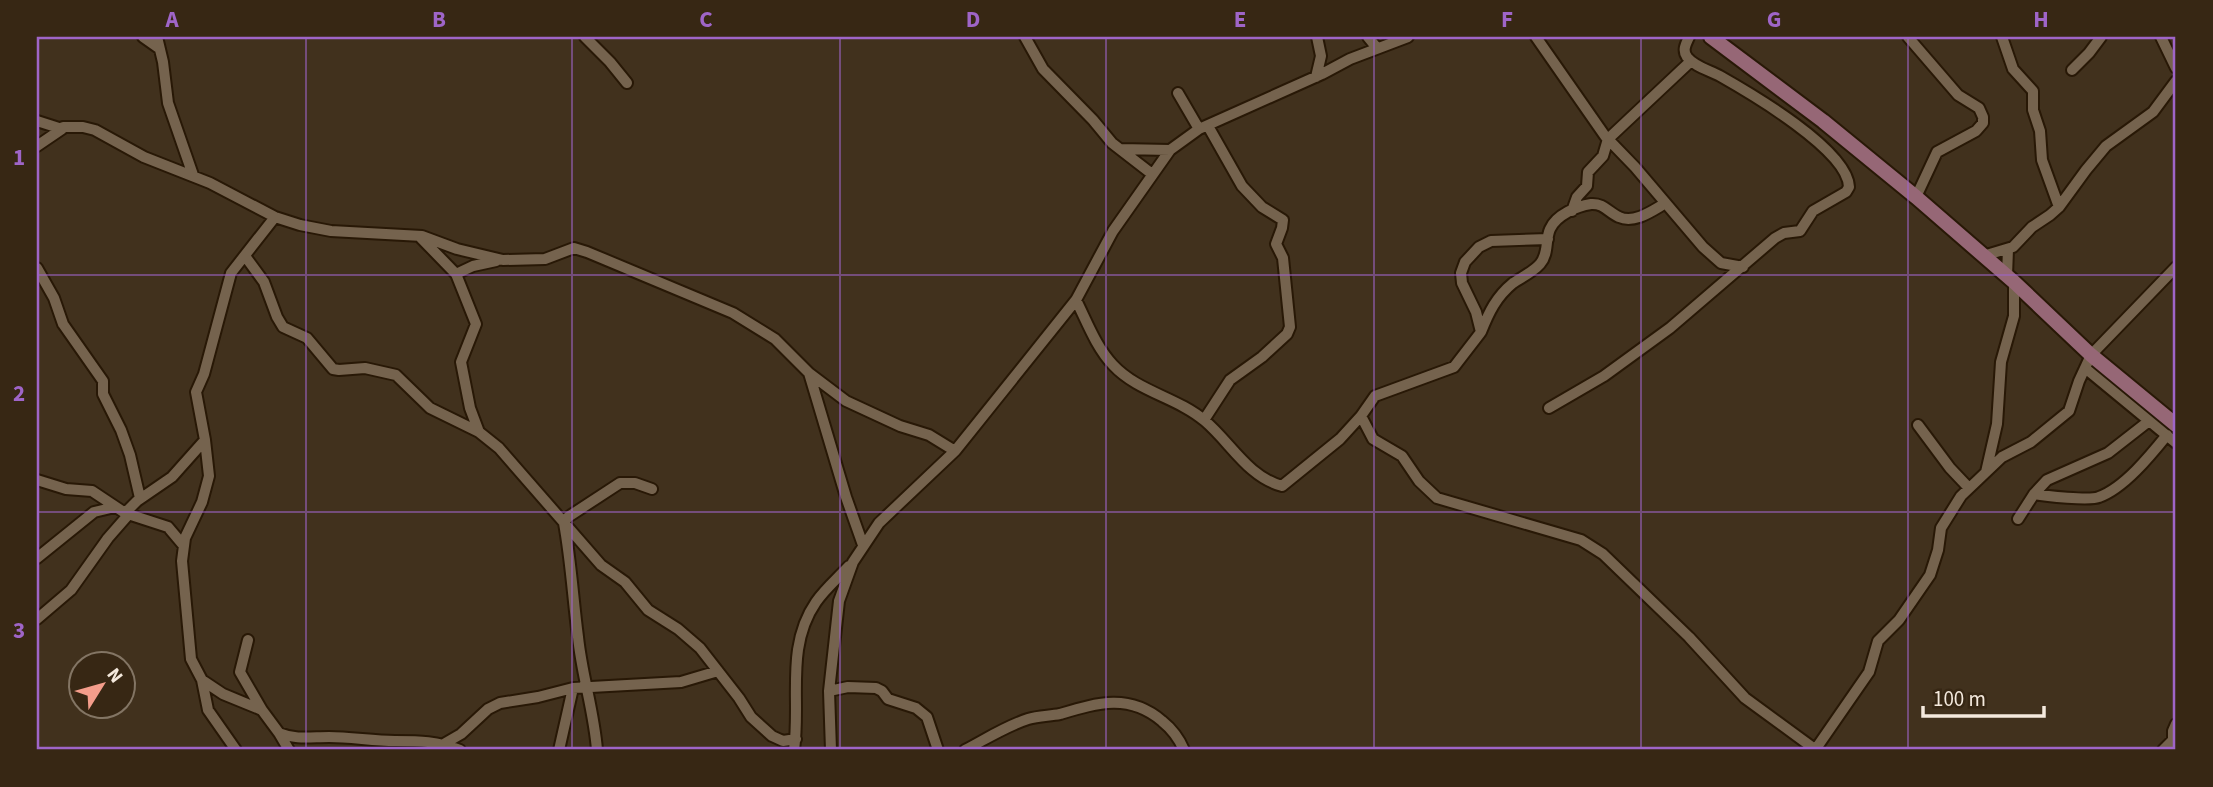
<svg xmlns="http://www.w3.org/2000/svg" width="2213" height="787" viewBox="0 0 2213 787" font-family="'Source Sans 3',sans-serif">
<style>
.lines{fill:none;stroke-linecap:round;stroke-linejoin:round}
.minor-casing{stroke:#281806;stroke-width:14}
.major-casing{stroke:#281806;stroke-width:18}
.minor{stroke:#75634e;stroke-width:10}
.major{stroke:#966776;stroke-width:14}
.grid{fill:none;stroke:#9f65c8;stroke-width:2;stroke-opacity:0.55}
.neatline{fill:none;stroke:#9f65c8;stroke-width:2.5}
.grid-label{font-size:23px;text-anchor:middle;font-weight:bold;fill:#9f65c8}
</style>
<rect width="100%" height="100%" fill="#41311d"/>
<g class="lines">
<defs>
<path id="minor" d="M143 37 160 49
M157 37 163 62 168 103 193 175
M585 37 610 62 627 83
M1025 37 1043 69 1093 120 1112 143 1152 174
M1368 37 1377 48
M1536 37 1605 136 1635 167 1703 247 1721 263 1743 267
M1908 37 1958 95 1979 108 1983 117V123L1976 131 1937 152 1916 197
M2002 37 2013 69 2033 91V110L2040 131 2042 160 2059 207
M2161 37 2176 68
M2072 70 2089 53 2101 37
M1316 77 1321 56 1317 37
M1178 93 1199 129
M37 121 62 129 63 127H83L95 130 144 157 210 183 275 217 300 225 331 231 422 236 457 249 503 260 545 259 574 248 587 252 733 313 775 339 809 373 846 401 900 426 929 435 955 451
M37 146 62 129
M1120 149 1170 150
M1572 211 1577 197 1587 186 1588 172 1603 156 1608 139 1691 61
M421 238 456 274 476 324 461 362 470 408 479 432
M245 256 264 282 277 317 283 327 307 338 333 369 339 370 365 368 396 375 430 408 479 432 499 448 601 565 625 582 648 610 678 629 700 648 739 698 751 717 772 736 783 741 796 739
M1983 256 2013 247 2032 227 2050 215 2059 207 2086 170 2106 146 2153 112 2176 81
M37 268 54 298 63 324 103 381V394L121 430 130 455 140 498
M456 274 473 266 496 261
M2007 276 2008 249
M1076 300C1087 322 1096 347 1113 365 1138 392 1177 397 1205 421 1230 442 1248 477 1282 486L1340 439 1361 416 1375 396 1454 367 1481 332 1476 312 1462 283 1461 273 1465 262 1479 247 1491 241 1548 239
M1481 332C1489 312 1496 297 1513 283 1522 277 1533 272 1540 264 1549 254 1545 240 1550 229 1556 215 1577 206 1591 204 1604 203 1609 213 1619 217 1634 224 1652 211 1664 204
M2085 368 2176 443
M809 373 846 497 863 545
M1549 408 1604 376 1670 328 1775 238 1784 233 1800 231 1813 211 1846 192 1849 187C1848 150 1750 93 1720 76 1709 70 1695 67 1687 57 1682 50 1686 44 1689 37
M1361 416 1373 439 1402 456 1419 481 1437 498 1581 540 1603 554 1689 637 1745 698 1816 750
M1204 420 1230 380 1262 357 1287 334 1290 327 1283 258 1276 244 1282 228 1283 220 1262 207 1242 186 1208 126
M1918 425 1950 468 1968 487
M1986 472 1997 424 2001 362 2014 316V282
M37 480 66 489 92 491 125 513 168 527 184 546
M2034 494C2045 496 2090 501 2099 497 2124 488 2150 456 2167 435
M125 513 137 501 172 477 205 440
M2018 519 2034 494 2047 480 2108 453 2149 421
M37 558 94 512 115 507
M37 619 71 590 108 538 129 514
M248 640 240 672 262 710
M202 680 223 694 262 710 279 733 289 750
M829 691 848 687 876 688 882 691 888 699 916 708 927 717 938 750
M279 733C296 740 311 737 329 737 351 737 373 741 395 741 420 741 437 741 460 750
M442 745 461 734 488 709 500 703 538 697 573 688 681 682 718 671
M236 750 208 710 202 680 191 659 182 561 185 538 202 502 209 476 205 440 196 392 204 374 231 273 275 217
M559 750 573 688
M597 750C594 711 582 676 578 637 573 599 571 561 564 523L568 517 620 483H635L652 489
M794 750C801 700 785 647 816 602 825 589 838 578 849 566
M831 750 829 691 839 601 853 562 879 523 955 451 1076 300 1113 231 1170 150 1199 129 1322 74 1350 59 1408 37
M965 750C986 739 1006 726 1028 719 1038 716 1049 716 1060 714 1097 703 1129 693 1162 721 1172 729 1179 738 1184 750
M1815 750 1869 672 1878 641 1899 620 1930 575 1938 550 1941 528 1961 496 2002 457 2031 442 2069 411 2079 381 2091 355 2176 267
M2163 750 2173 740V731L2176 724"/>
<path id="major" d="M1711 37 1823 121 1916 197 2014 282 2091 355 2176 425"/>
</defs>
<use href="#minor" class="minor-casing"/>
<use href="#major" class="major-casing"/>
<use href="#minor" class="minor"/>
<use href="#major" class="major"/>
</g>
<path class="grid" d="M306 37V750M572 37V750M840 37V750M1106 37V750M1374 37V750M1641 37V750M1908 37V750M37 275H2176M37 512H2176"/>
<rect width="2213" height="787" fill="none" stroke="#372714" stroke-width="77"/>
<g transform="translate(102 685) rotate(53)"><circle r="33" fill="#372714" stroke="#837564" stroke-width="2"/>
<path d="M0-5L12 26L0 18L-12 26Z" fill="#f49d8b"/>
<text y="-10" font-size="19" font-weight="bold" text-anchor="middle" fill="#f4e9dd">N</text>
</g>
<path d="M1923 706v10h121v-10" fill="none" stroke="#f4e9dd" stroke-width="3.5"/>
<text x="1933" y="706" font-size="21" fill="#f4e9dd" stroke="#372714" stroke-width="5" paint-order="stroke">100 m</text>
<rect x="38" y="38" width="2136" height="710" class="neatline"/>
<g class="grid-label">
<text x="172" y="27">A</text>
<text x="439" y="27">B</text>
<text x="706" y="27">C</text>
<text x="973" y="27">D</text>
<text x="1240" y="27">E</text>
<text x="1507" y="27">F</text>
<text x="1774" y="27">G</text>
<text x="2041" y="27">H</text>
<text x="19" y="165">1</text>
<text x="19" y="401">2</text>
<text x="19" y="638">3</text>
</g>
</svg>
